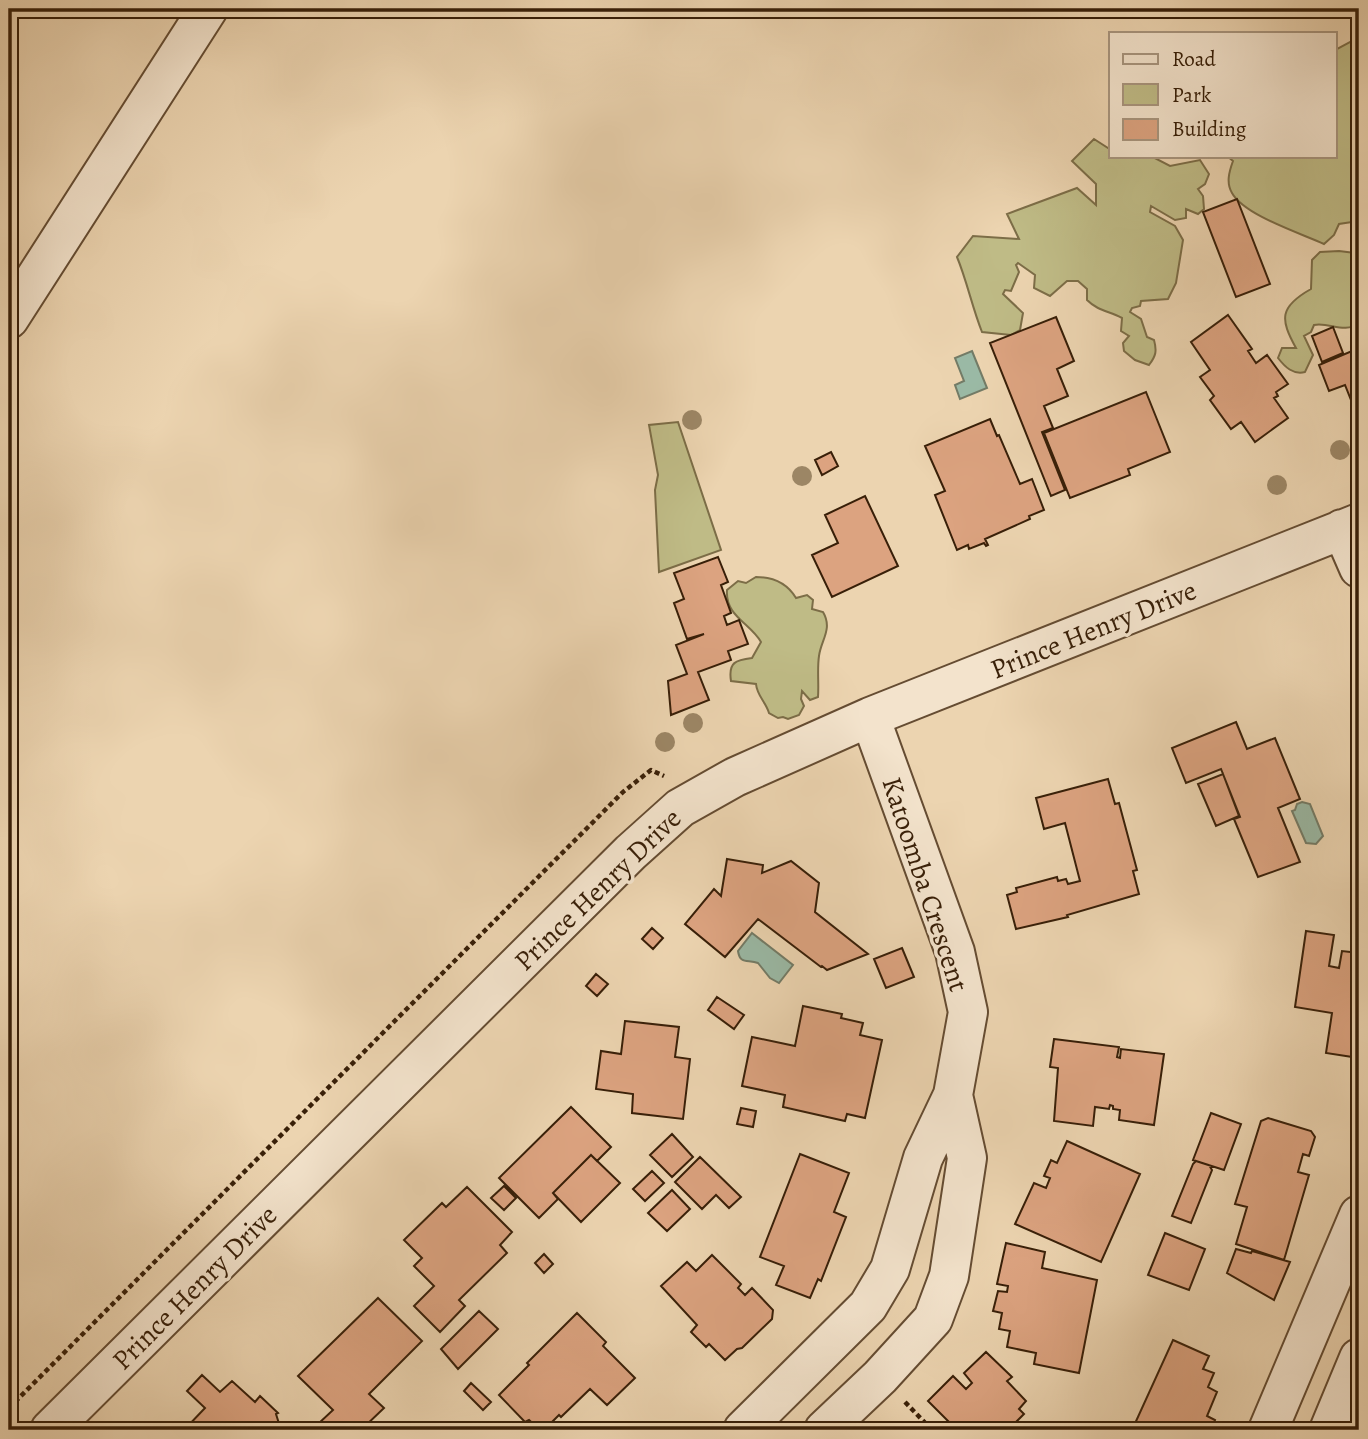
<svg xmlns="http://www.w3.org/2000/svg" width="1368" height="1439" viewBox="0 0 1368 1439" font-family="Alegreya,serif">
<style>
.green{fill:#bfbb86;stroke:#7c6d47;stroke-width:2}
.water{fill:#9ab9a5;stroke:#737b66;stroke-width:2}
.building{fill:#dca380;stroke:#381f08;stroke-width:2}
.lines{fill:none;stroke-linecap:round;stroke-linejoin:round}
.minor-casing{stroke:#654c32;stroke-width:42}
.path{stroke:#381f08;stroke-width:4.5;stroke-dasharray:5 3.5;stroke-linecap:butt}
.minor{stroke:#f3e3cc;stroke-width:38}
.tree{fill:#9c8665}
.labels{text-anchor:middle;stroke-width:7;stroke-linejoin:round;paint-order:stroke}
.street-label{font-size:28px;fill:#381f08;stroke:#f3e3cc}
</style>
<rect width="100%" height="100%" fill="#ecd4b0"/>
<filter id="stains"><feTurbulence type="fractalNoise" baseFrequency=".00286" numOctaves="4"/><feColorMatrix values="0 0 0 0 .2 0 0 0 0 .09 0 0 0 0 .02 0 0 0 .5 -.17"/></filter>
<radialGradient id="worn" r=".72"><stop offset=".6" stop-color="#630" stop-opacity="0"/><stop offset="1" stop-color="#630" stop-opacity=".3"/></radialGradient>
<path class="green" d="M1359 14V221L1339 224 1334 235 1324 244C1300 233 1244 215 1232 193 1226 183 1229 172 1233 161L1227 156H1335V50L1354 40V20Z
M1094 139 1111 150V156L1122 158 1151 156 1170 166 1200 160 1209 174 1205 184 1198 189 1203 196 1204 209 1198 214 1186 209V218L1175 220 1151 206 1150 212 1175 226 1183 240 1176 283 1168 299 1141 301 1140 306 1132 308 1130 312 1141 319 1147 337 1154 340C1157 351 1156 356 1149 365L1135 360 1124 351 1123 343 1129 336 1121 331 1122 318C1109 311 1098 311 1087 300V289L1078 281H1067L1050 296 1034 288 1035 275 1018 263 1016 265 1019 272 1011 291 1005 290 1003 294 1023 313 1020 330 1011 335 982 332C972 307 967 281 957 257L973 236 1019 239 1007 214 1077 188 1096 205V184L1072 161Z
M1339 251 1355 253 1359 255V323C1344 334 1330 322 1314 325L1311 332 1304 336 1313 355 1305 372C1293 375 1285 367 1278 358L1282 348H1296C1280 319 1279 307 1311 289L1312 260 1320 252Z
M678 422 721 550 659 572 655 490 658 475 649 425Z
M756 577C774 577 787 583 796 598L807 595 813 600 812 609 823 612C833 629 821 640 819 656 817 669 819 684 818 697L810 700 802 691 801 699 804 706 799 715 788 719 783 717 778 718 769 713C766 702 757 696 756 684L731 681C728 662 736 660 752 658L761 642C750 623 725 616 727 590L738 581 746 583Z"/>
<path class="water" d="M972 351 987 388 960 399 955 385 964 381 955 358Z
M1302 802 1310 804 1323 836 1316 844 1306 843 1292 811 1295 810 1297 804Z
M752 933 793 965 779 983 770 978 758 963C748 959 740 965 738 951Z"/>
<path class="building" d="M1237 199 1270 284 1236 297 1203 212Z
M1228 315 1252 349 1248 351 1256 363 1267 355 1288 384 1276 392 1278 396 1274 398 1288 418 1255 442 1241 422 1231 429 1210 400 1214 396 1200 377 1210 370 1191 342Z
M1056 317 1074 361 1057 369 1068 396 1044 406 1053 428 1042 432 1065 490 1051 496 990 343Z
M1333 327 1343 353 1322 362 1312 336Z
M1359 348V414L1357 415 1345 385 1329 391 1319 365Z
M1146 392 1170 452 1128 469 1130 475 1070 498 1044 433Z
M990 419 997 436 999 435 1020 484 1032 479 1044 510 1029 516 1030 519 985 539 988 545 986 546 984 543 969 549 968 545 957 550 935 495 945 491 925 446Z
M831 452 838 466 822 475 815 460Z
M865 496 898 566 832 597 812 555 838 543 825 515Z
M718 557 728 582 721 585 731 613 724 616 727 625 739 620 748 644 728 651 731 660 698 672 709 700 671 715 668 681 687 674 676 645 704 634 687 639 674 603 684 599 674 573Z
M1236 722 1247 749 1275 738 1300 799 1278 808 1300 862 1258 877 1234 819 1240 817 1221 769 1186 783 1172 748Z
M1223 774 1239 816 1216 826 1198 784Z
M1108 779 1115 804 1119 803 1137 870 1133 871 1139 894 1067 915 1068 917 1016 929 1007 895 1017 892 1016 888 1057 877 1058 881 1066 879 1068 884 1080 881 1065 823 1044 829 1036 798Z
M727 859 763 865 762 873 791 861 819 883 815 912 868 954 827 970 822 966 821 967 758 919 725 957 685 924 714 889 721 896Z
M652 928 663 938 653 949 642 939Z
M1306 931 1334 935 1329 966 1339 968 1342 951 1359 953V1058L1326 1053 1332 1013 1295 1007Z
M902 948 914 977 886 988 874 959Z
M596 974 608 984 597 996 586 986Z
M717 997 744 1015 734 1029 708 1010Z
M803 1006 842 1014 841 1018 863 1023 860 1035 882 1040 865 1118 847 1114 845 1121 783 1107 785 1095 742 1086 752 1037 795 1046Z
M625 1021 679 1027 675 1057 690 1059 683 1119 632 1113 633 1094 596 1089 601 1051 621 1054Z
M1054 1039 1119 1047 1117 1057 1120 1058 1121 1049 1164 1054 1154 1125 1119 1120 1120 1110 1113 1109V1106L1110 1105 1109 1109 1095 1107 1093 1126 1054 1121 1058 1068 1050 1067Z
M571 1107 611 1147 597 1161 591 1155 553 1193 558 1199 539 1218 499 1178Z
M741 1108 756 1111 753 1127 737 1124Z
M1211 1113 1241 1124 1224 1170 1193 1160Z
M1268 1118 1311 1131 1315 1137 1309 1156 1303 1154 1298 1172 1309 1175 1284 1260 1236 1244 1247 1207 1235 1204 1261 1121Z
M672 1134 693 1157 672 1177 650 1155Z
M1067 1141 1140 1174 1101 1262 1015 1224 1034 1183 1046 1188 1050 1178 1044 1176 1051 1160 1057 1163Z
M800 1154 849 1173 834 1212 846 1217 821 1281 818 1279 810 1298 776 1285 784 1266 760 1257Z
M591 1155 620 1183 581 1222 553 1193Z
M700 1157 741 1197 729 1208 716 1195 702 1209 675 1182Z
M1196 1161 1209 1165 1212 1170 1191 1223 1172 1216 1193 1164Z
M652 1171 664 1183 645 1201 633 1189Z
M504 1186 516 1198 504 1210 491 1198Z
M467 1187 512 1232 500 1245 507 1253 459 1300 465 1306 440 1332 414 1306 434 1286 414 1266 422 1258 404 1240 442 1203 446 1207Z
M672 1190 690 1209 667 1231 648 1213Z
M1165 1233 1205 1249 1189 1290 1148 1275Z
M1006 1243 1045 1252 1042 1268 1097 1280 1079 1373 1034 1364 1036 1353 1007 1347 1010 1331 999 1329 1002 1313 993 1311 998 1291 1007 1292 1008 1286 997 1284Z
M1236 1249 1251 1253 1252 1251 1290 1262 1274 1300 1227 1273Z
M544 1254 553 1264 544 1273 535 1263Z
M712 1255 741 1284 738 1288 745 1295 752 1288 773 1310 772 1319 742 1348 737 1349 725 1360 709 1344 706 1347 691 1332 697 1325 661 1286 687 1262 696 1271Z
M378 1298 422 1341 369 1394 384 1408 361 1430H324L318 1424 333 1410 298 1376Z
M479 1311 498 1329 458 1369 441 1349Z
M577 1313 606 1342 603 1346 635 1378 607 1405 590 1389 561 1417 559 1415 544 1430H540L529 1420 525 1422 499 1395 529 1365 527 1363Z
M1173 1340 1209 1356 1203 1369 1214 1373 1208 1387 1217 1392 1207 1416 1215 1420 1211 1430H1132Z
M986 1352 1012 1377 1007 1381 1026 1401 1019 1409 1024 1414 1008 1430H957L928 1401 953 1376 966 1389 972 1383 964 1373Z
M202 1375 220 1392 232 1381 255 1402 260 1396 278 1413 276 1414 281 1430H184L205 1408 187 1391Z
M471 1383 491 1402 483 1410 464 1391Z"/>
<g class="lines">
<defs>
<path id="minor" d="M9 319 208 9
M1342 529 1359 568
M50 1430 631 852 680 808 735 777 870 717 1359 523
M743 1430 868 1306 890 1269 923 1158 953 1095 968 1012 955 952 870 717
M824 1430 880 1377 933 1319 949 1276 967 1158 953 1095
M1268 1430 1359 1215
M1329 1430 1359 1358"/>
</defs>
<use href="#minor" class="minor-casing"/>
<path class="path" d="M905 1402 932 1430
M9 1408 623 792 651 770 664 776"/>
<use href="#minor" class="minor"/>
</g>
<g class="tree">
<circle cx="692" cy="420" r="10"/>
<circle cx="1340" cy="450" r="10"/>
<circle cx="802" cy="476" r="10"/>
<circle cx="1277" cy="485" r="10"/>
<circle cx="693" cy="723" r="10"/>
<circle cx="665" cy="742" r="10"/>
</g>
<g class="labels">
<g class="street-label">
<text transform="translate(1093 629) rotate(-22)" y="10">Prince Henry Drive</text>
<text transform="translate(926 884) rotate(72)" y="10">Katoomba Crescent</text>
<text transform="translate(597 889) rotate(-44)" y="10">Prince Henry Drive</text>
<text transform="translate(194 1287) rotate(-45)" y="10">Prince Henry Drive</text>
</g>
</g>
<rect width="1368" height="1439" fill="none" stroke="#ecd4b0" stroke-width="35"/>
<rect x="10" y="10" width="1347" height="1418" fill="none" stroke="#381f08" stroke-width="3.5"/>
<rect x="18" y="18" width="1333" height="1404" fill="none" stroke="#381f08" stroke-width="2"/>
<rect x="1109" y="32" width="228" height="126" fill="#f3e3cc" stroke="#a8957e" stroke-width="2"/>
<rect x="1123" y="54" width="35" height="10" fill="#f3e3cc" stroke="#a8957e" stroke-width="2"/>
<text x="1172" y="66" font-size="21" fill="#381f08">Road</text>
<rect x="1123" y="84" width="35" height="21" fill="#bfbb86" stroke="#a8957e" stroke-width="2"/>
<text x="1172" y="102" font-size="21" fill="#381f08">Park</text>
<rect x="1123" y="119" width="35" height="21" fill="#dca380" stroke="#a8957e" stroke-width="2"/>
<text x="1172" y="136" font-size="21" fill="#381f08">Building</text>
<rect width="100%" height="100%" filter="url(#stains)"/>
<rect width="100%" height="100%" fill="url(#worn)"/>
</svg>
